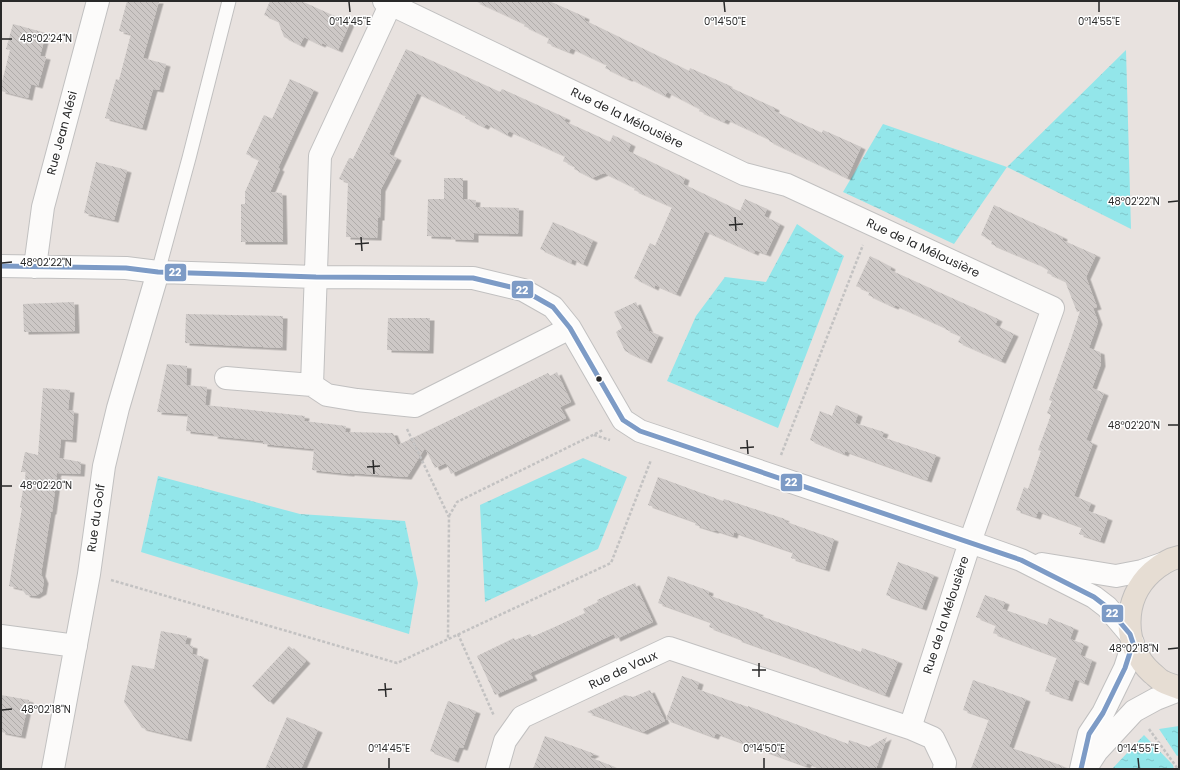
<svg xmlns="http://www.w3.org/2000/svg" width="1180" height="770" viewBox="0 0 1180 770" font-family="Poppins,sans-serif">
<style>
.water{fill:url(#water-ripples)}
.building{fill:url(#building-back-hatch);filter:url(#shadow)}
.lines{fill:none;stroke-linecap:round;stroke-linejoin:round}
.service-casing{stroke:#c1c0c0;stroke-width:15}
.minor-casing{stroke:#c1c0c0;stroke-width:24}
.tertiary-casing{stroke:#c1c0c0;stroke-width:24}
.primary-casing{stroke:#c0bebd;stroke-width:24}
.path{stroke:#c3c2c2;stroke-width:2.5;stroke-dasharray:3 2;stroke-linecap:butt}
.service{stroke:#fcfbfa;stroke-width:13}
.minor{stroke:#fcfbfa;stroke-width:22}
.tertiary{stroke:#fcfbfa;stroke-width:22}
.primary{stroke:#e6ddd3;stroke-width:22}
.bus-1-casing{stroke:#fff;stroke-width:8}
.bus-1{stroke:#7d9bc6;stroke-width:5}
.ticks{fill:none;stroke:#292929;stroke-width:1.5}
.bus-dot{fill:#292929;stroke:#fff;stroke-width:1.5}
.labels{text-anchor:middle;stroke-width:3;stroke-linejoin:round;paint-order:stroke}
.street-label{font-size:12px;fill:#292929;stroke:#fff}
.ticks-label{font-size:10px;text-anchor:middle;fill:#292929;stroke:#fff;stroke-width:3;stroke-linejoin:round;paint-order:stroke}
.line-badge{stroke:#fff;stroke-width:1.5}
.badge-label{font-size:11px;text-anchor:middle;font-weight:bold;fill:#fff}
</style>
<defs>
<pattern id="water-ripples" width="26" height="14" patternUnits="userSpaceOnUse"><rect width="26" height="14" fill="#93e6ea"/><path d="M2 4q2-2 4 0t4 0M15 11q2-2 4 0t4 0" fill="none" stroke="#7fc5c9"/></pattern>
<pattern id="building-back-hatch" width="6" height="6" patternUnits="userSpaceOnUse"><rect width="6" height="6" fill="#cdc8c6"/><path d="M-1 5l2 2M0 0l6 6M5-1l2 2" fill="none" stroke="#b0acaa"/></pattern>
<filter id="shadow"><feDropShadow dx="4.5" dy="2.5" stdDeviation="0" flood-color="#0004"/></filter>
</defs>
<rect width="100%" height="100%" fill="#e8e2df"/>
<path class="water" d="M1126 50 1131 229 1007 167 954 244 843 192 883 124 1007 167Z
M797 224 844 256 778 428 667 381 696 316 725 277 766 282Z
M583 458 627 477 598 549 485 602 480 505Z
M158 476 300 514 405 521 418 583 409 634 141 552Z
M1179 726V755L1177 756 1159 729Z
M1144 735 1173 765 1174 769H1112Z"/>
<path class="building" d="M127 1H159L143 58 166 64 159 90 153 89 142 128 105 118 116 79 119 80 131 34 119 31Z
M270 1H301L350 23 338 50 322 43 321 45 304 37 300 45 284 37 278 21 264 15Z
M475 1H549L585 17 584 20 689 71 690 68 728 85 727 86 775 108 774 111 822 133 823 130 861 147 847 178 769 141V139L726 119 724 122 699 111 700 109 667 92 665 96 629 78 628 79 605 68 607 65 571 48 569 52 547 43 549 38 524 26 525 24Z
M13 24 46 33 40 56 46 57 38 86 31 84 28 98 1 91V86L10 50 6 49Z
M406 49 500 92 502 89 566 118 564 121 610 142 613 135 631 144 628 151 685 178 683 184 740 211 745 199 767 209 764 216 780 224 766 254 755 250 754 253 705 231 676 294 655 285 654 288 634 278 650 243 655 246 672 207 634 190 635 188 604 173 592 178 574 169 575 167 563 161 565 156 509 131 507 135 486 124 484 127 465 118 466 116 417 93 389 154 397 158 381 189 380 218H378L377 238 346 237 348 182 339 179 349 158 353 159Z
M290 79 314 90 278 168 280 169 270 192 282 193 283 242H241V204H245V192L259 160 246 154 264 115 272 119Z
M96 162 127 170 114 220 84 213Z
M444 178H463V199L476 200 475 207 519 208 518 234 474 233V240L451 239V237L427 236 428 199H444Z
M994 205 1063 237 1062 240 1096 255 1086 277 1097 307 1093 308 1098 322 1089 348 1100 352 1101 364 1092 388 1104 393 1086 440 1093 443 1074 496 1091 503 1088 511 1108 518 1100 541 1079 534 1082 527 1038 511 1036 517 1016 510 1024 487 1028 489 1041 451 1038 450 1051 415 1047 413 1052 401 1049 400 1071 339 1080 311 1077 312 1065 281 1047 273 1048 270 1038 264 991 244 992 241 981 235Z
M553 222 593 240 583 264 572 259 571 263 540 249Z
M870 256 891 267 890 270 998 319 995 325 1014 334 1001 361 958 342 961 336 945 329 946 328 895 305 894 307 868 295 870 292 856 286Z
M74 302 75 331 24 332 23 304Z
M636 302 649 331 659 335 647 361 625 351 616 332 622 328 614 312Z
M186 314 283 316 282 348 185 343Z
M388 318H430L429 351 387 350Z
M167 364 187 366 186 385 207 387 205 405 305 416 304 421 346 426 345 432 393 433 398 445 548 373 550 376 557 372 571 402 560 407 566 418 451 474 446 463 435 468 425 448 407 477 350 473V474L312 470 314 449 263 444V441L213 436 214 434 186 431 188 414 157 412Z
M43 388 70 390 68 410 74 411 72 440 61 439 59 458 81 462 80 474 57 473 56 476H57L52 512H51L41 574 44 581 42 592 35 596 26 595 22 589 9 586 22 508 20 507 26 472H21L25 452 38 455Z
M836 405 858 414 855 423 884 432 882 437 936 455 927 480 845 451 844 454 810 440 820 411 832 416Z
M658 477 723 501 724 499 785 519 784 521 834 539 825 569 791 558 793 552 734 532 733 536 715 530 714 531 695 525 696 522 648 505Z
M898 562 934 575 922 608 886 595Z
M668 576 709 591 708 595 759 613 758 615 861 652 862 648 898 661 885 695 815 668V667L737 639 738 638 709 627 711 622 658 603Z
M635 583 653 622 616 639 614 634 530 673 533 678 495 695 477 656 514 638 515 640 530 634 532 637 559 625 585 613 583 609 598 602 597 600Z
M985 595 1005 602 1002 610 1003 609 1047 625 1049 618 1074 628 1070 639 1084 644 1080 655 1092 660 1084 683 1075 679 1068 699 1045 691 1057 657 993 633 996 625 976 617Z
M161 631 187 636 185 644 193 646 192 654 204 657 187 739 142 728 124 702 132 665 154 669Z
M289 646 306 661 269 702 252 686Z
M682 676 699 682 697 689 748 707V706L848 744 849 740 869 747 887 737 876 769H823L807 763 806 766 716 733 714 737 666 719Z
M973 680 1026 699 1009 747 1063 766V769H971L989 719 963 710Z
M650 690 665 721 643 732 587 712 625 695 633 697Z
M1 695 29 700 21 736 1 732Z
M448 701 476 711 463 748 459 747 454 760 430 751Z
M287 717 318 730 301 769H265Z
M545 736 595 754 589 757 615 767 614 769H533Z"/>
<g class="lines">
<defs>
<path id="service" d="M158 272 189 158 229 1"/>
<path id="minor" d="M384 1 744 174 787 185 1053 308 970 542 910 728
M1 266 126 268 158 272 316 277 473 278 523 290 553 307 570 328 623 420 640 431 970 542 1021 560 1094 597 1107 607 1130 634
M35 267 43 207 98 1
M226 378 312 385 327 395 357 400 415 406 570 328
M312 385 320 156 392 1
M1042 564 1116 576 1142 571 1162 564
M1 636 76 646
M53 769 89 574 104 466 118 408 158 272
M497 769 505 741 522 717 669 648 910 728 933 738 945 763 944 769"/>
<path id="tertiary" d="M1086 768 1097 751 1134 711 1156 699 1179 690
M1081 769 1089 734 1103 713 1125 668 1133 643"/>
<path id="primary" d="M1179 557C1169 559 1160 565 1152 572 1122 599 1122 646 1152 673 1155 675 1158 679 1162 681 1167 684 1173 685 1179 688"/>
</defs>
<use href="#service" class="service-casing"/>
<use href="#minor" class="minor-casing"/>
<use href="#tertiary" class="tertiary-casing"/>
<use href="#primary" class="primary-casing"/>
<path class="path" d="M407 429 449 517 448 639
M594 435 610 440
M781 455 863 245
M449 516 457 502 603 430
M111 580 397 663 611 563 651 460
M458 634 494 716
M1149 729 1178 769"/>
<use href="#service" class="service"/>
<use href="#minor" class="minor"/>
<use href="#tertiary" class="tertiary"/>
<use href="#primary" class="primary"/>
<defs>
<path id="bus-1" d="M1 266 126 268 158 272 316 277 473 278 523 290 553 307 570 328 623 420 640 431 1021 560 1094 597 1107 607 1130 634 1133 643 1125 668 1103 713 1089 734 1081 769"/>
</defs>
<use href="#bus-1" class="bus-1-casing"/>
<use href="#bus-1" class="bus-1"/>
</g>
<path class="ticks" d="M349 2 350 12M724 2 725 12M1099 2V12M2 39H12M1168 202 1178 201M735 217 736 231M729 225 743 224M361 237 362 251M355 244 369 243M2 263 12 262M1168 425H1178M747 440 748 454M740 448 754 447M373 460 374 474M367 467 380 466M2 486H12M1168 649 1178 648M759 663V677M752 670H766M385 683 386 697M378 690 392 689M2 710 12 709M389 758V768M764 758V768M1138 758 1139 768"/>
<circle class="bus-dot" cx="599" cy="379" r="3.5"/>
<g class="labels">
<g class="street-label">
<text transform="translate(627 118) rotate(26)" y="4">Rue de la Mélousière</text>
<text transform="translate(62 133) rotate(-75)" y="4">Rue Jean Alési</text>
<text transform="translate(923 248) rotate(25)" y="4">Rue de la Mélousière</text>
<text transform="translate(96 518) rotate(-82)" y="4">Rue du Golf</text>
<text transform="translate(946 615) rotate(-72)" y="4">Rue de la Mélousière</text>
<text transform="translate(623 670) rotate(-25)" y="4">Rue de Vaux</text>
</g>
</g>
<g class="ticks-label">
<text x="350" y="25">0°14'45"E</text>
<text x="725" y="25">0°14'50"E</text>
<text x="1099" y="25">0°14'55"E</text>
<text x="46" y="42">48°02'24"N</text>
<text x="1134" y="205">48°02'22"N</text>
<text x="46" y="266">48°02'22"N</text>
<text x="1134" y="429">48°02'20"N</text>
<text x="46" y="489">48°02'20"N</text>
<text x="1134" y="652">48°02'18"N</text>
<text x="46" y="713">48°02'18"N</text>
<text x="389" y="752">0°14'45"E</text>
<text x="764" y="752">0°14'50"E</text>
<text x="1138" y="752">0°14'55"E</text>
</g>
<g class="line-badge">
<rect x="164" y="263" width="23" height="19" rx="4" fill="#7d9bc6"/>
<rect x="511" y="280" width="23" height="19" rx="4" fill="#7d9bc6"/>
<rect x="780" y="473" width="23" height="19" rx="4" fill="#7d9bc6"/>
<rect x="1101" y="604" width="23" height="19" rx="4" fill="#7d9bc6"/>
</g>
<g class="badge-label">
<text x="175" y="276">22</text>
<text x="522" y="294">22</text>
<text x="791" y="486">22</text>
<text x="1112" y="617">22</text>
</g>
<rect width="1180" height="770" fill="none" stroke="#292929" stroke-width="4"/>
</svg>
